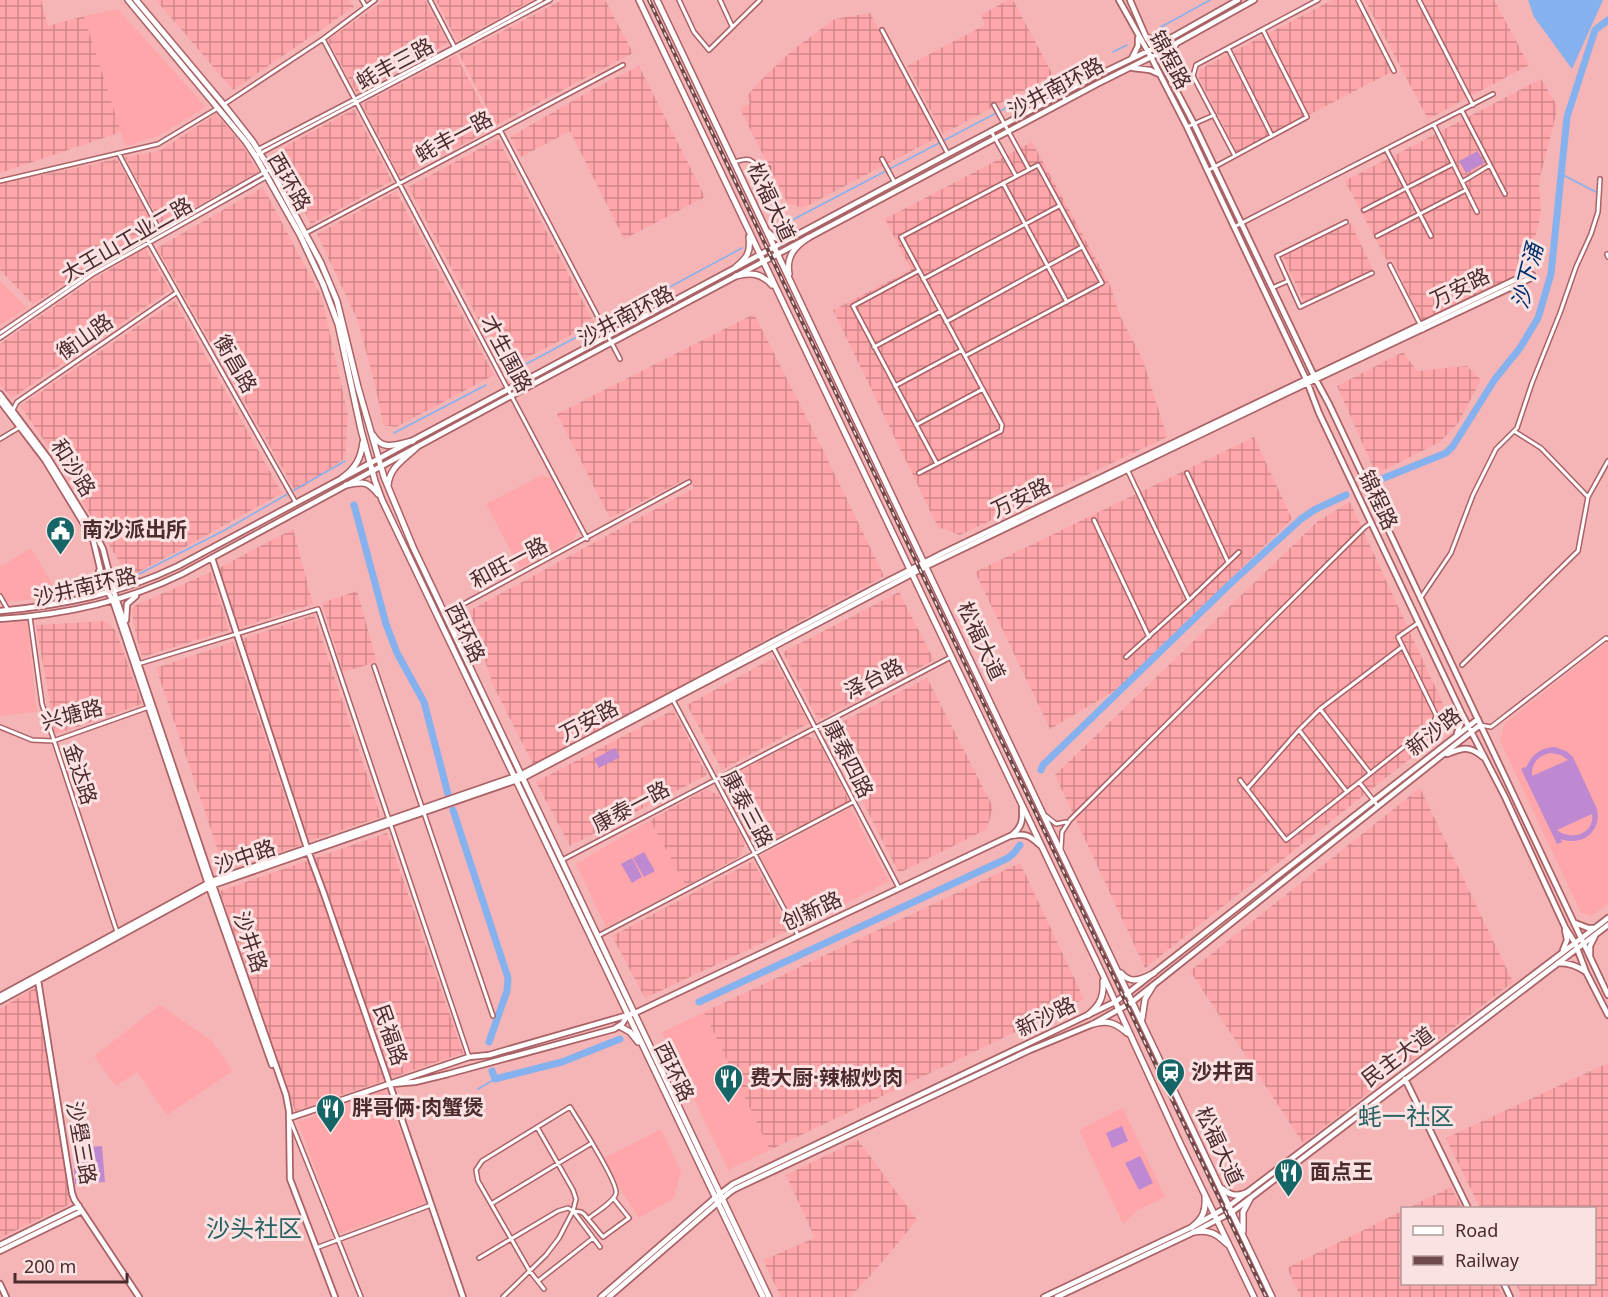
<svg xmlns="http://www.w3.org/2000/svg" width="1608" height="1297" viewBox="0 0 1608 1297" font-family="'Noto Sans','Noto Sans SC',sans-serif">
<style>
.built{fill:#fea6a9}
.industrial{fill:url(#industrial-grid)}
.pitch{fill:#be89d1;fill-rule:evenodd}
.water{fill:#85b1ee}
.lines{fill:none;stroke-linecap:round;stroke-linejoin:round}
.stream{stroke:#85b1ee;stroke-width:1.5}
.river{stroke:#85b1ee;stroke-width:7}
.street-casing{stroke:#ab6266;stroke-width:6}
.secondary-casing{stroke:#ab6266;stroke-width:8}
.primary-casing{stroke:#ab6266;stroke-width:8}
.street{stroke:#fff;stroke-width:3}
.secondary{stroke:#fff;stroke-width:4.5}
.primary{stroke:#fff;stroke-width:5}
.rail-casing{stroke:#6f4849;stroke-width:4}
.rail{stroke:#fbe2e2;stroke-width:1.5;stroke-dasharray:4.5;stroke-linecap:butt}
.labels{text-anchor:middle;stroke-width:6;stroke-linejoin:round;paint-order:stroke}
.street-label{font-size:21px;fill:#4b2b2c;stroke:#fbe2e2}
.poi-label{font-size:21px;font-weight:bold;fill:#4b2b2c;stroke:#fbe2e2;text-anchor:start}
.water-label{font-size:22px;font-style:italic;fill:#00316f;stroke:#fbe2e2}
.quarter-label{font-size:24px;fill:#276162;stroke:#fbe2e2}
</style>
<defs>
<pattern id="industrial-grid" width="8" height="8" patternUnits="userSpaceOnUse" patternTransform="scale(1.5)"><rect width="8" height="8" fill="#fea6a9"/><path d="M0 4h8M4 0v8" fill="none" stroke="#d0878a"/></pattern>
</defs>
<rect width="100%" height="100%" fill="#f5b5b6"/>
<path class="built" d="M118 9 206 107 157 137 125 146 84 16Z
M0 281 27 308 0 325Z
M542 475 551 478 578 530 573 540 520 568 486 504Z
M31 548 60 596 7 602 0 590V567Z
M27 621 37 712 0 716V624Z
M1606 643 1608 644V904L1591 916 1581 913 1500 741 1504 724Z
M850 808 889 881 799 928 760 856Z
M650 820 686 886 606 927 576 864Z
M160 1005 211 1040 233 1071 167 1115 137 1072 116 1086 94 1056Z
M704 1012 770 1150 728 1170 662 1032Z
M385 1090 426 1203 339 1234 298 1122Z
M1123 1108 1165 1197 1140 1209 1123 1224 1079 1130Z
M661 1129 681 1171 674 1198 639 1218 626 1199 604 1158Z"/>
<path class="industrial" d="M0 0H41L48 26 84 16 121 132 0 173Z
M156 0H350L354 7 233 90Z
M385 0H425L448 43 357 94 328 40Z
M436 0H533L457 41Z
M562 0H605L633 53 496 125 459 54Z
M1008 0H1013L1053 75 943 134 907 66 985 25 981 15Z
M1332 0H1361L1397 69 1237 152 1199 78 1200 69Z
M1365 0H1494L1529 65 1428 119Z
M870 13 936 138 803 208 788 204 740 109 750 103 747 96 760 81 795 48 835 19Z
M456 55 494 128 400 177 362 104Z
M639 66 705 197 624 239 570 131 521 157 510 137 595 88Z
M1541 79 1558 107 1539 181 1541 215 1526 270 1422 321 1392 259 1387 261 1345 181Z
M354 109 392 181 311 224 273 153Z
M216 114 243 146 258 172 162 226 125 157 161 150Z
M498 139 594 323 505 369 408 187Z
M1032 142 1110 285 1120 316 1143 360 1167 437 960 535 938 527 833 310 911 270 885 219Z
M117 159 155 228 33 304 0 270V184Z
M263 187 322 298 348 415 345 458 296 492 157 248Z
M396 191 494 375 396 427 383 425 376 389 358 321 317 234Z
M1351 223 1373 270 1304 302 1283 256Z
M145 248 170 290 12 398 0 385V344L91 281Z
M175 301 282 493 187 546 129 577 50 449 20 406Z
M754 314 823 450 884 576 578 741 533 764 493 685 469 611 694 488 688 478 610 518 557 414Z
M1403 352 1417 371 1467 366 1481 380 1458 423 1440 442 1376 474 1337 386Z
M1254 437 1292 519 1116 690 1050 729 975 572Z
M1350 502 1448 715 1444 732 1145 968 1055 775 1318 521Z
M293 529 313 604 239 628 219 568Z
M211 572 229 630 142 657 133 622 132 609 136 605Z
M357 591 377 662 343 672 322 603Z
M899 592 934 660 818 720 783 652Z
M314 615 381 817 309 841 242 639Z
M106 621 116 631 142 704 57 734 55 733 36 625Z
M233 642 301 845 225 871 156 668Z
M773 658 809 723 722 770 687 705Z
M927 678 993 807 987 829 899 873 826 730Z
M673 710 707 775 570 846 536 782Z
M806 736 818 740 849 801 755 849 725 790 728 778Z
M1420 788 1513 982 1303 1143 1190 971Z
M707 789 720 796 745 843 741 856 686 886 650 820Z
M387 833 463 1053 295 1111 220 891Z
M753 861 790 930 645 998 612 936Z
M1020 863 1084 999 770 1150 704 1012Z
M36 987 70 1204 0 1238V1009Z
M1608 1063V1297H1522L1516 1284H1594V1208H1480L1446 1138Z
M858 1140 917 1220 872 1274 850 1297H781L763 1260 815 1238 786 1175Z
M1451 1187 1462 1208H1408Z
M1402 1211V1284H1497L1503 1297H1301L1287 1268Z"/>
<path class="pitch" d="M1478 151 1484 163 1466 173 1459 161Z
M1555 747 1566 751 1573 757 1597 809C1602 831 1582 847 1561 839L1562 842 1557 844 1521 769 1525 767 1526 768C1532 754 1540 748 1555 747ZM1551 753 1561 755 1568 760 1532 776C1531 763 1539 755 1551 753ZM1592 814C1595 833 1572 842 1557 830Z
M615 748 620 757 599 768 594 759Z
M644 852 655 871 644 877 633 858Z
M632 858 642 877 632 883 621 864Z
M1122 1126 1128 1141 1112 1148 1106 1133Z
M102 1146 105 1182 75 1184 73 1148Z
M1140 1156 1153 1183 1139 1190 1125 1163Z"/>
<path class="water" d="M1528 0H1603L1572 69 1534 17Z"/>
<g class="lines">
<path class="stream" d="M1161 27 1210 0
M1113 52 1127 45
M1561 174 1596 192
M777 228 1048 86
M616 316 742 248
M515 370 586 332
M394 433 486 385
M131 578 225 530 345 461
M478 1089 495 1079"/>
<path class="river" d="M1379 480 1446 453 1453 446 1495 379 1520 348 1538 318 1551 274 1567 117 1595 30 1608 20
M354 505 386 624 397 653 424 702 448 794
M1041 770 1043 765 1231 583 1301 519 1314 510 1346 495
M453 810 508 978 507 991 489 1042
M699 1002 1008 858 1014 853 1020 845
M492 1071 495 1079 562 1062 620 1039"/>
<defs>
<path id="street" d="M362 0 366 7
M430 0 455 48
M679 0 694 32 709 50 760 0
M720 0 732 26
M1358 0 1394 71
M1419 0 1473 105
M882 30 948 154
M323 39 587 539
M1228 48 1272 136
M1055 81 1066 101
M223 105 323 39 375 0
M994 105 1029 169
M1462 111 1505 194
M1434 125 1477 212
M1187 127 1214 115
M500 130 620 359
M991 131 1016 176
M259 149 455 47 541 0
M1386 149 1431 236
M119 154 160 231
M255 156 550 0
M1235 156 1193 76 1196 65 1318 0
M882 159 895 183
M734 162C739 161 745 158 750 160 759 164 755 172 768 168
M1207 171 1307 117 1263 30
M0 181 158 144 218 108
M1462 182 1490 165
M1003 183 1067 302
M1364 210 1453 164
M1346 222 1277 256 1300 307 1372 273
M1234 227 1493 94
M304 234 623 65
M1377 236 1466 190
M148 241 296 503
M1607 254 1608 257
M1390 265 1423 330
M918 271 853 306 937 464
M923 279 1059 206
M1272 288 1288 281
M946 322 1082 247
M0 333 90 272 270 169
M0 338 93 274 268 176
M874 347 941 311
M895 386 962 350
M13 410 17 402 176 293
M916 425 983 389
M0 439 20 427
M1127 469 1189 600
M919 473 1001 431 1002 425 901 237 1038 165 1102 283 965 356
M1187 473 1228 562
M1588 497 1608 461
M1094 520 1149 637
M0 596 8 610
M1420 599 1451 553 1473 495 1496 449 1517 428 1532 383 1560 313 1576 267 1591 234 1598 212 1600 179
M445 614 689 482
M30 617 42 704 117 932
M773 647 899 888
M1126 657 1189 600 1239 552
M138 664 318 609 469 1057
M1462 665 1578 551 1588 497 1541 448 1514 431
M374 666 493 1016
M673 700 798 935
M1320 709 1370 773
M1480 725 1491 727 1606 638 1608 639
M0 727 32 740 53 741 149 707
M1299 730 1347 792
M1240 780 1286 840 1434 723 1436 715 1398 637 1418 623
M1359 782 1378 806
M1247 789 1299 730 1320 709 1402 647
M1046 816 1056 824 1066 822
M1061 849 1062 832 1070 820 1365 527 1371 523
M562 860 951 657
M598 936 853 802
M291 1122 361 1297
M491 1204 592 1143
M573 1211 581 1212 584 1214 603 1237 629 1218 614 1199
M316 1248 431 1205
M479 1258 558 1211 568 1208 573 1211 600 1247
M538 1281 593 1238
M544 1289 529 1270 478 1181 476 1170 482 1161 570 1107C578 1120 618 1182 616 1193 615 1201 595 1213 589 1218
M503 1297 546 1255 559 1238 573 1211 576 1199 573 1190 537 1127"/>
<path id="secondary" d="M1119 0 1151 57 1187 127 1306 379 1319 413 1461 712 1505 797 1565 927 1575 943 1586 972 1608 1015
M1130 0 1146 37 1157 54 1194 124 1316 380 1329 404 1608 995
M1146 37 1164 42
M1132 58 1138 46V38
M1133 68 1150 70 1159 74
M1167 72 1169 56 1176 44
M0 394 48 458 97 537 103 549 114 592 213 885 286 1095 289 1111 290 1179 335 1297
M0 401 45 460 93 539 104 585 113 601 209 887 272 1065
M212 558 307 848 323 891 463 1297
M110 574C119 584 125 584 137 581
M87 596C98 590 99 584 99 571
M0 611C63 605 120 594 178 566L948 154 1094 77 1148 51 1238 0
M0 619C63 615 125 602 182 574L511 396 1097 84 1157 54 1254 0
M126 620 127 604 136 596
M1457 733 1462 721V715
M1447 754C1462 748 1469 745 1483 757
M1012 835C1022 827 1023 820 1022 808
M1575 923 1588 928H1595
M1563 950 1567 940 1565 930
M1590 956V946L1595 936
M1558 963C1570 963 1577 966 1586 972
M38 980 72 1193 74 1199 139 1297
M0 996 212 881 522 774 880 585 943 553 1529 273 1532 275
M0 1001 213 885 523 778 927 566 1291 391 1531 278 1532 275
M1405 1079 1468 1208
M392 1084 415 1082 448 1074 614 1029 622 1024 628 1015
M289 1118 469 1057 489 1055 635 1013 1010 836C1025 833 1029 835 1040 845
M0 1245 79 1206
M0 1251 82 1211
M0 1284 6 1297
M1504 1284 1510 1297
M601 1297 716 1197 733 1184 1115 1002 1128 993 1478 719
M609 1297 729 1193 735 1189 1030 1050 1093 1024 1132 1002 1480 725
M1044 1297 1192 1227 1229 1206 1608 918
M1057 1297 1194 1232 1232 1212 1608 925"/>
<path id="primary" d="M128 0 246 142 256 157 300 235 323 284 338 324 361 430 375 481 382 500 763 1297
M136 0 224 105 253 142 276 179 321 263 337 301 358 387 384 477 413 547 769 1297
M639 0 1102 973 1180 1143 1254 1297
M657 0 1272 1297
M768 232C776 241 783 240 794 237
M736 267C747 258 751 252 749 237
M789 274C786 257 794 247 808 238
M736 276C751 272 761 273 772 285
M373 435C383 452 396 444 413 441
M342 478C356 468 361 458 363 442
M346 485C362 482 367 480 378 494
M388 486C389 468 403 460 416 448
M1121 973C1131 985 1142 979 1154 973
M1088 1015C1100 1005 1104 997 1103 981
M1142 1019 1145 999 1153 986
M1093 1024C1108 1020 1116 1023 1127 1033
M621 1027 630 1032 638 1042H640
M1223 1189C1232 1197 1238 1196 1248 1192
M1192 1227C1203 1218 1206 1211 1205 1197
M1243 1231V1212L1250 1199
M1194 1232C1209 1229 1217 1234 1227 1244"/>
</defs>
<use href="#street" class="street-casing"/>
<use href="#secondary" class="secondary-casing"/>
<use href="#primary" class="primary-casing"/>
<use href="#street" class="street"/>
<use href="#secondary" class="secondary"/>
<use href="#primary" class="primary"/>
<defs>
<path id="rail" d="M649 0 1266 1297"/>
</defs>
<use href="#rail" class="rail-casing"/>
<use href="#rail" class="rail"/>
</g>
<defs>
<symbol id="civic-pin" viewBox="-11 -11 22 30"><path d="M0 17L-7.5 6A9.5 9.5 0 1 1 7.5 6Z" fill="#166567" stroke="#fbe2e2"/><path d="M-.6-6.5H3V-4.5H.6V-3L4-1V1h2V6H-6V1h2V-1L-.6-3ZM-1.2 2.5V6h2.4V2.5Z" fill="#fff"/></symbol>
<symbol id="station-pin" viewBox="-11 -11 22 30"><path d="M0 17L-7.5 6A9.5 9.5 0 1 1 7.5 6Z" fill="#166567" stroke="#fbe2e2"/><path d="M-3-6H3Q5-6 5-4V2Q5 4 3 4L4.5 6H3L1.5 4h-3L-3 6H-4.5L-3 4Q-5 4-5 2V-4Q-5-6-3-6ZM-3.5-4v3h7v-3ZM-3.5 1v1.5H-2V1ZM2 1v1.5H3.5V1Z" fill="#fff"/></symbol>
<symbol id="restaurant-pin" viewBox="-11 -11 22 30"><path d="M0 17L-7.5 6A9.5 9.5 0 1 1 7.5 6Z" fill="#166567" stroke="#fbe2e2"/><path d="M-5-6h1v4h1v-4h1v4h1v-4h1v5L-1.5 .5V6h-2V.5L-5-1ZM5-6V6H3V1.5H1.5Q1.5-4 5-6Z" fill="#fff"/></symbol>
</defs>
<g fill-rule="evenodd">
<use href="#civic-pin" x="44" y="514" width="33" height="45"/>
<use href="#station-pin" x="1154" y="1056" width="33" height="45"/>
<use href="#restaurant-pin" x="712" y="1062" width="33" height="45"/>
<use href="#restaurant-pin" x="314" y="1092" width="33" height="45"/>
<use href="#restaurant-pin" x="1272" y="1156" width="33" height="45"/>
</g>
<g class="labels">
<g class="street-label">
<text transform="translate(1170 60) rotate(62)" y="7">锦程路</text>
<text transform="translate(395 64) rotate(-28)" y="7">蚝丰三路</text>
<text transform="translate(1056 88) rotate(-28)" y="7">沙井南环路</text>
<text transform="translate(454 137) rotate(-28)" y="7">蚝丰一路</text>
<text transform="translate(289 182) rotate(60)" y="7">西环路</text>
<text transform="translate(771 202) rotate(65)" y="7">松福大道</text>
<text transform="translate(127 240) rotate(-30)" y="7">大王山工业二路</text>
<text transform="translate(1460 288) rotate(-26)" y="7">万安路</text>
<text transform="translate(626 316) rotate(-28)" y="7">沙井南环路</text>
<text transform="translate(85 337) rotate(-35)" y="7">衡山路</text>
<text transform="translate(506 354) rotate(62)" y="7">才生围路</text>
<text transform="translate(235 364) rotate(60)" y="7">衡昌路</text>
<text transform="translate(73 468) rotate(58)" y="7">和沙路</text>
<text transform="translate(1021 498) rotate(-26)" y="7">万安路</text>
<text transform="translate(1378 500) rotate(65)" y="7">锦程路</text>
<text transform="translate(509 563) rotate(-28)" y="7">和旺一路</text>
<text transform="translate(85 587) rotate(-13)" y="7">沙井南环路</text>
<text transform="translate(465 633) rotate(64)" y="7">西环路</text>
<text transform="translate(981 641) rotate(65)" y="7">松福大道</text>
<text transform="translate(874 679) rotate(-27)" y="7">泽台路</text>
<text transform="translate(72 715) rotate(-15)" y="7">兴塘路</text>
<text transform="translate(589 721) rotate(-28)" y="7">万安路</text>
<text transform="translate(1434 732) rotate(-38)" y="7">新沙路</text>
<text transform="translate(848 759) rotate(63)" y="7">康泰四路</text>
<text transform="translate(80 774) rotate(72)" y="7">金达路</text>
<text transform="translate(631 807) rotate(-28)" y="7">康泰一路</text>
<text transform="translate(747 809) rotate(62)" y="7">康泰三路</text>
<text transform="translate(245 857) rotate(-19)" y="7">沙中路</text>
<text transform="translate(812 911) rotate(-25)" y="7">创新路</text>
<text transform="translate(250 942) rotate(71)" y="7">沙井路</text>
<text transform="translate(1046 1017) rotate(-26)" y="7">新沙路</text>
<text transform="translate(390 1035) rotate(71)" y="7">民福路</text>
<text transform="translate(1398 1057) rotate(-37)" y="7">民主大道</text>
<text transform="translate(674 1072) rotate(64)" y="7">西环路</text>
<text transform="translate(81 1143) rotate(80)" y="7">沙壆三路</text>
<text transform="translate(1219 1146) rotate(65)" y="7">松福大道</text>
</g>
<g class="poi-label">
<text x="82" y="537">南沙派出所</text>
<text x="1191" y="1079">沙井西</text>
<text x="750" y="1085">费大厨·辣椒炒肉</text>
<text x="352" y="1115">胖哥俩·肉蟹煲</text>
<text x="1310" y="1179">面点王</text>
</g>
<g class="water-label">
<text transform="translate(1527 276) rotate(-76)" y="8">沙下涌</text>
</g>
<g class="quarter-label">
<text x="1406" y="1125">蚝一社区</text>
<text x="254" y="1237">沙头社区</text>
</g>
</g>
<rect x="1401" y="1207" width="195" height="78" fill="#fbe2e2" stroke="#b59999" stroke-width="1.5"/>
<rect x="1413" y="1226" width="30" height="9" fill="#ffffff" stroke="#b59999" stroke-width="1.5"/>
<text x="1455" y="1237" font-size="18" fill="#4b2b2c">Road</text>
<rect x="1413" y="1256" width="30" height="9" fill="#6f4849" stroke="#b59999" stroke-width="1.5"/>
<text x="1455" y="1267" font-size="18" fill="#4b2b2c">Railway</text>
<path d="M15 1273v9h112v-9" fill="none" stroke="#4b2b2c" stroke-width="3"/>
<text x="24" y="1273" font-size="18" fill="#4b2b2c" stroke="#fbe2e2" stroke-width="4.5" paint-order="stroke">200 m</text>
</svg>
